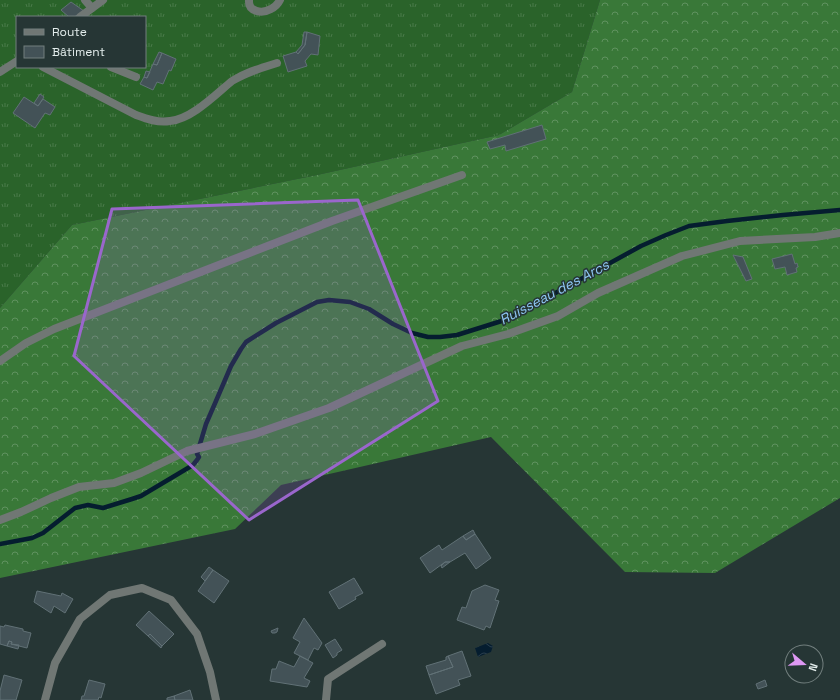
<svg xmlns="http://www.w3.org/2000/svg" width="840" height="700" viewBox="0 0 840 700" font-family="'Space Grotesk',sans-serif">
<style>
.grass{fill:url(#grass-tufts);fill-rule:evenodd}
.forest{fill:url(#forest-crowns)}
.water{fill:url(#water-waves)}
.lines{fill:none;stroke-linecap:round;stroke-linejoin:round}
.stream{stroke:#051d2f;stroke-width:4.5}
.building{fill:#435257;stroke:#617176}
.service{stroke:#707774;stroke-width:8}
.minor{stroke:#707774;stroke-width:8}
.marked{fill:#9a66cc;fill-opacity:0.2;stroke:#9a66cc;stroke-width:3;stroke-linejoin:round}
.labels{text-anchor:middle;stroke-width:3;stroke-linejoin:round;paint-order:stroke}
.water-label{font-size:14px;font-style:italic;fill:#8fc8f5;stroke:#263635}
</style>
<defs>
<pattern id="grass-tufts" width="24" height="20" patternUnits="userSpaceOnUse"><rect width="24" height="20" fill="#2a632a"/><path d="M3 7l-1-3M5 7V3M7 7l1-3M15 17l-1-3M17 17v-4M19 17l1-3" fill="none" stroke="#497a49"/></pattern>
<pattern id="forest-crowns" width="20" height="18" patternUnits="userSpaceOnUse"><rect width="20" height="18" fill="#397838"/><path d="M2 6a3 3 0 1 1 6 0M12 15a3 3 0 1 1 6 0" fill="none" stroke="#5f925f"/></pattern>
<pattern id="water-waves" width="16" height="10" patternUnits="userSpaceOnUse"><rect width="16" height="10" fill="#051d2f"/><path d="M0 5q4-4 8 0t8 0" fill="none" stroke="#293e4d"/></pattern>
</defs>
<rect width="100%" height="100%" fill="#263635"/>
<path class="grass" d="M0 0H600L572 92 499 135 317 175 72 225 0 308ZM17 17H145V67H17Z"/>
<path class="forest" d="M600 0H840V498L715 573 625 572 491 437 281 485 235 529 0 578V308L72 225 317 175 499 135 572 92Z"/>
<path class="water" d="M488 643 493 646 491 652 478 657 475 648Z"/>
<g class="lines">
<path class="stream" d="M0 544 32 538 43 533 75 508 88 505 103 508 132 499 141 496 193 465 197 460 199 457 197 454 206 424 216 401 231 366 241 349 246 342 276 323 317 302 329 300 350 302 369 309 393 324 412 333 428 337H440L457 335 508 319 641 246 666 235 689 226 727 221 783 215 840 210"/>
</g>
<path class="building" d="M71 2 84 11 74 17H69L61 10Z
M304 32H307L305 45 298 54 296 52 302 45Z
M307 32 320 36 318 55 311 54 305 61 307 66 288 72 283 56 296 52 298 54 305 45Z
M159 52 162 53 157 65 153 64Z
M162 53 176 59 171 71 169 70 163 84 157 82 153 90 140 84 144 77 147 78 153 64 157 65Z
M146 71 150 72 147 78 144 77Z
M40 94 44 97 38 106 34 103Z
M24 97 38 106 43 99 55 107 50 115 45 113 35 128 13 113Z
M542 125 546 139 506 151 505 145 490 149 487 142Z
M792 254 795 264 797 263 798 267 796 268 797 272 787 275 785 267 775 269 772 259Z
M733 255 743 257 752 279 746 281Z
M473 530 475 534 466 540 463 536Z
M475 534 491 558 476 569 465 553 450 562H445L430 573 420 558 439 545 442 550 463 536 466 540Z
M445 562H450L442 568 441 566Z
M209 567 213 570 205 581 201 577Z
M213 570 229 581 214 603 198 591Z
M354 578 363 593 355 597 356 599 339 609 329 592Z
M485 585 499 590 495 600 499 601 490 628 486 626 484 630 457 620 462 607 466 608 472 591Z
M37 591 61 596 62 593 73 599 65 613 54 606 51 613 34 602Z
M149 611 174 634 162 646 150 634 148 636 136 625Z
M304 618 322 643 318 650 314 648 308 660 294 653 300 642 293 638Z
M5 625 23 629V631L31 633 27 648 11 644 12 642 9 641 7 646 0 644V626L4 627Z
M278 628 277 632 275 633H272L271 631Z
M150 634 162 646 161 648 148 636Z
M335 639 342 650 337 653V655L333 658 325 645Z
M9 641 12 642 11 644 19 645 18 649 7 646Z
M462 651 471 676 458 680 460 685 436 694 429 675 453 667 448 656Z
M300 656 313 663 304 678 310 681 307 687 270 681 272 669H276L279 661 294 667Z
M448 656 453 667 429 675 426 666 446 660V657Z
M4 675 22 680 16 700H0V691Z
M89 680 105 684 101 698 99 697 98 700H81L82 696H84Z
M765 680 767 686 758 689 756 684Z
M190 690 193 700H175L174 696Z
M174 696 175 700H167V698Z"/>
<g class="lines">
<path class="service" d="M85 0 92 8
M249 0C248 12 262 14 271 9 275 7 278 4 280 0
M43 67 136 115C147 119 158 123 170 121 192 119 216 94 232 81 246 72 261 68 277 63
M111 67 136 77
M0 361 26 343 54 329 332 221 462 175"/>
<path class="minor" d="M80 17 103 0
M0 72 17 61
M0 520 21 512 51 498 79 487 114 483 141 473 187 451 255 434 329 408 462 346 508 334 558 316 598 293 682 256 740 241 815 237 840 233
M45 700 55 663 80 619 110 595 142 588 171 600 197 634 210 672 216 700
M326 700 328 679 382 644"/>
</g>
<path class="marked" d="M358 200 438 401 249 520 74 356 112 209Z"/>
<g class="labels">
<g class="water-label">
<text transform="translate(554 292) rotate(-28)" y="5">Ruisseau des Arcs</text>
</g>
</g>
<rect x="16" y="16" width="130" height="52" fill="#263635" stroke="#727f7e"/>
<rect x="24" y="29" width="20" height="6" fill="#707774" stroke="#727f7e"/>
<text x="52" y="36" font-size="12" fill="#e3edec">Route</text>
<rect x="24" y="46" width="20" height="12" fill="#435257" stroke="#727f7e"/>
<text x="52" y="56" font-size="12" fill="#e3edec">Bâtiment</text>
<g transform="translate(804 664) rotate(109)"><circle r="19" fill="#263635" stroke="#727f7e"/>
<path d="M0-3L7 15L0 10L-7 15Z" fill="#de98f3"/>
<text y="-6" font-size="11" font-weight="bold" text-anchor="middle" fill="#e3edec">N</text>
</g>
</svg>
